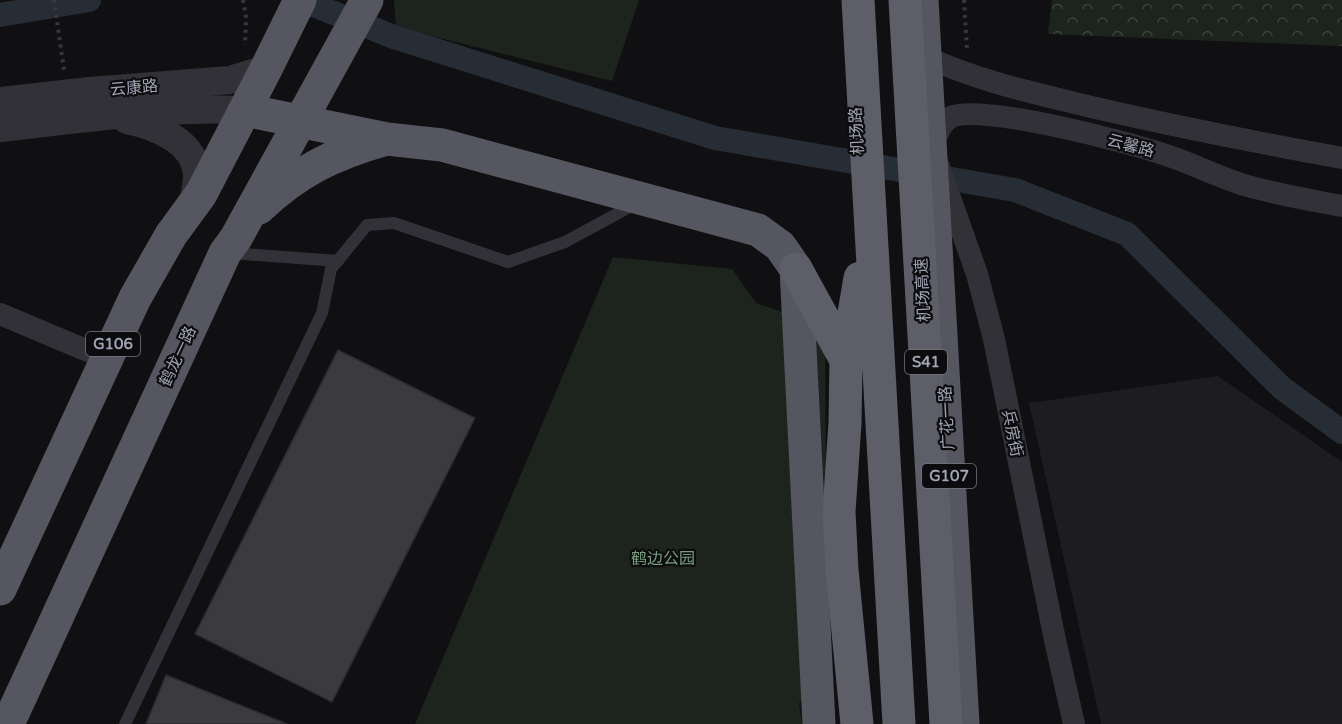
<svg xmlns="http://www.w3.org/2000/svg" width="1342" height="724" viewBox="0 0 1342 724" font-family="'Varela Round','Noto Sans SC',sans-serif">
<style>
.built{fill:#1d1c1f}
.forest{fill:url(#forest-crowns)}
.park{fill:#1d241e}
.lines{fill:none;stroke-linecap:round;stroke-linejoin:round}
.canal{stroke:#272d35;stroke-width:24}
.building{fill:#3a3a3f;stroke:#2b2a2e;stroke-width:1.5}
.path{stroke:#37383e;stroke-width:4;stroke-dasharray:3 4.5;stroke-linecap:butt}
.service{stroke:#313137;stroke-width:12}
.minor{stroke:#313137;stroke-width:22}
.tertiary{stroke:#313137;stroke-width:28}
.trunk{stroke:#55565f;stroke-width:33}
.motorway{stroke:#5d5e68;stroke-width:33}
.labels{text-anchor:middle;stroke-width:4.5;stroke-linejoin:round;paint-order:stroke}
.shield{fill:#0c0b0d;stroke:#747681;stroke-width:1.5}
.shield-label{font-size:15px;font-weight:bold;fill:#a1a4b3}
.street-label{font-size:16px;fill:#a1a4b3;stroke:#0c0b0d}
.park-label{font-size:16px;fill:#789e80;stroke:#0c0b0d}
</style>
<defs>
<pattern id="forest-crowns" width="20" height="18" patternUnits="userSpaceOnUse" patternTransform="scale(1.5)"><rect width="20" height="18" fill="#1d241e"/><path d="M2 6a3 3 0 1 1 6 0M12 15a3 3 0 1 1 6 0" fill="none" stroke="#3b413c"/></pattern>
</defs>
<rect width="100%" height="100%" fill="#101012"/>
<path class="built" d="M1218 376 1342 462V724H1101L1029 403Z"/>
<path class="forest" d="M1052 0H1342V46L1048 34Z"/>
<path class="park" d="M394 0H639L612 81 396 27Z
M613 257 732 269 756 303 825 327 827 679 799 703 802 724H415Z"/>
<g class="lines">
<path class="canal" d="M301 0 394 37 715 138 1015 190 1127 234 1282 388 1342 432
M0 15 89 0"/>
</g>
<path class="building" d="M338 350 475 418 332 702 195 634Z
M166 675 287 724H146Z"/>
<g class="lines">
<path class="path" d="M54 0 64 70
M243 0 246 17 245 45
M964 0 967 50"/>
<path class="service" d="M229 253 338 261
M125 724 322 313 331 269 367 225 394 223 508 262 565 242 637 203"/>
<path class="minor" d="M926 57C981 82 1038 94 1096 108 1178 127 1260 143 1342 158
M0 314 107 359
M1074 724 1055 640 994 339 977 274 932 147C937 136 940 123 951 117 978 103 1133 143 1166 155 1194 164 1220 178 1248 186 1279 195 1310 200 1342 206"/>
<path class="tertiary" d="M0 101 89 91 230 80 266 69
M127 120C155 126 196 141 197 176 197 185 194 196 193 205
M0 128C81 119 163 107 245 110"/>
<path class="trunk" d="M922 0 963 724
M245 110 387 139 442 145 758 230 780 246 796 269 819 724
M259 208C297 172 333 154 383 140
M0 589 135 298 171 235 201 194 266 69 300 0
M8 724 225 253 236 238 367 0"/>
<path class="motorway" d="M858 0 899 724
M905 0 946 724
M796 269 846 360
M857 724 842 570 839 512 845 423 846 360 860 278"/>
</g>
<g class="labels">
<g class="shield">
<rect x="86" y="332" width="54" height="24" rx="4.5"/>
<rect x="905" y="350" width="42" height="24" rx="4.5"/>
<rect x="922" y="464" width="54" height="24" rx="4.5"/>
</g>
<g class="shield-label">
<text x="113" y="349">G106</text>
<text x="926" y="367">S41</text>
<text x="949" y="481">G107</text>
</g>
<g class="street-label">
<text transform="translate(134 87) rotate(-5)" y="6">云康路</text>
<text transform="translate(856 131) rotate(-93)" y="6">机场路</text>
<text transform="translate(1131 145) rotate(15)" y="6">云馨路</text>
<text transform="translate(922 290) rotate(-93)" y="6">机场高速</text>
<text transform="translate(177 356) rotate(-65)" y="6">鹤龙一路</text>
<text transform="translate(946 418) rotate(-93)" y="6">广花一路</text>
<text transform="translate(1013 433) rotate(78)" y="6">兵房街</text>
</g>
<g class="park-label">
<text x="663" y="564">鹤边公园</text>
</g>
</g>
</svg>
